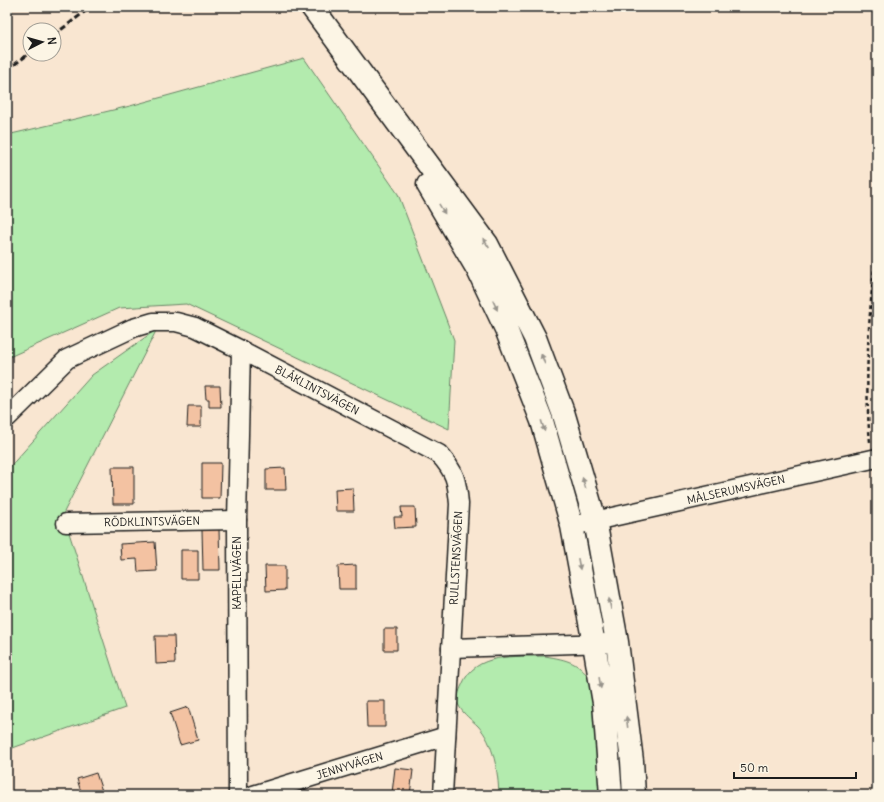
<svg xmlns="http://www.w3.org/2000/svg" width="884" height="802" viewBox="0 0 884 802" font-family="Delius,sans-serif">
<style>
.green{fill:#b3ebae;stroke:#688465}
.building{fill:#f3c2a2;stroke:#1c1c1c}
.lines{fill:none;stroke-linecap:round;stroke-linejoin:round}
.minor-casing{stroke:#1c1c1c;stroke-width:21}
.major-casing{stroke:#1c1c1c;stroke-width:25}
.path{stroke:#1c1c1c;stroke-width:2.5;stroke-dasharray:4 3;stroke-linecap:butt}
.minor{stroke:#fcf5e5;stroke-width:18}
.major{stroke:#fcf5e5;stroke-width:22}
.rail{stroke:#1c1c1c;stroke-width:3;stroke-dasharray:6 3;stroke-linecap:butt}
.oneway{fill:#97938b}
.labels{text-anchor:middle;stroke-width:3;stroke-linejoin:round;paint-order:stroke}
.street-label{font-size:11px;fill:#1c1c1c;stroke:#fcf5e5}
</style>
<rect width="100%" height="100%" fill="#f9e6d1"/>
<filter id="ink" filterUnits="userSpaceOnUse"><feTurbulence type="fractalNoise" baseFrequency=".025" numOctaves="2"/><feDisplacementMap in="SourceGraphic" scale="8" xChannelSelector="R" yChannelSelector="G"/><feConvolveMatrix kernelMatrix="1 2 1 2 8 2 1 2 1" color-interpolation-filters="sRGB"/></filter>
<g filter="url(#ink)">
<path class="green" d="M304 58 398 194 454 340 449 429 186 304 119 308 7 358V135L130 106Z
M157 329 63 514 125 708 7 750V470L92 375Z
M545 656C568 660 580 662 593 684L602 774 600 795H499C498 772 494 743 478 726 471 719 464 715 459 706 456 699 459 691 462 685 475 652 515 657 545 656Z"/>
<path class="building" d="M205 386H220L221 407H209V399H206Z
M188 406H201V427H187Z
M202 463H221L220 498H202Z
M112 467H134V504H113Z
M285 468 286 490H266V469Z
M353 488 354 511H336L335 489Z
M401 507H415L416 527 395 528 394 517H402Z
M219 529 220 570H203L202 530Z
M155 542 157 571 138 572 137 559 121 560 120 544Z
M181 550H198V579H181Z
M356 565V589H339L338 566Z
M265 566H285V590L266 591Z
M384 629H397V650H384Z
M155 636H174L175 663 156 664Z
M366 701H385V727H367Z
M188 707 198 740 180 745 170 713Z
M395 768 413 770 410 795 392 793Z
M96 773 102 791 82 795 77 779Z"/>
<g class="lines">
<defs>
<g id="minor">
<path id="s1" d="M7 418 67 359 133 328 153 322H176L195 327 241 350 439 454C455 472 457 480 459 504L443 795"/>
<path id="s2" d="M66 523 237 520"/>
<path id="s3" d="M572 526 877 458"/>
<path d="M451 648 608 643"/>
<path d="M238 795 237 520 241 350"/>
<path id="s4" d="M253 795 446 736"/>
</g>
<path id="major" d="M312 7 487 244 535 338 564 415 595 520 617 642 632 761 634 795
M428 185 478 270 506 329 542 421 572 526 594 644 604 703 611 795"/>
</defs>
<use href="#minor" class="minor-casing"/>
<use href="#major" class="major-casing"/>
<path class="path" d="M870 442C864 376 869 309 877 244"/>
<use href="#minor" class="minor"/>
<use href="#major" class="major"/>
<path class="rail" d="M54 35 91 7
M7 70 30 53"/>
</g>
<defs><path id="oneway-solid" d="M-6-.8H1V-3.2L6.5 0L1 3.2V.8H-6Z"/></defs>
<g class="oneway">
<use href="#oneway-solid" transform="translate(442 209) rotate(59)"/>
<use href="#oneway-solid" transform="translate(486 243) rotate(-124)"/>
<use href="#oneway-solid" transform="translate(495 305) rotate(65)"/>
<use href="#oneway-solid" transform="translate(543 359) rotate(-110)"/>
<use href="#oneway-solid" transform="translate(543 426) rotate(73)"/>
<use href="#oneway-solid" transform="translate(584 483) rotate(-107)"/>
<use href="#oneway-solid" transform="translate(579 564) rotate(79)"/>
<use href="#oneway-solid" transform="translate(610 604) rotate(-101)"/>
<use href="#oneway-solid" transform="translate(600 683) rotate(81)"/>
<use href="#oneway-solid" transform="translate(627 722) rotate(-97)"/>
</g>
</g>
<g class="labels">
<g class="street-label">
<text dy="4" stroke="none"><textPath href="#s1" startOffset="358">BLÅKLINTSVÄGEN</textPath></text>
<text dy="4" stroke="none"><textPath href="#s3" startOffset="168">MÅLSERUMSVÄGEN</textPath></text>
<text dy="4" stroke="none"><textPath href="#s2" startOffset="86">RÖDKLINTSVÄGEN</textPath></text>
<text transform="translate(456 558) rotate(-87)" y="4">RULLSTENSVÄGEN</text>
<text transform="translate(237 573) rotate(-90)" y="4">KAPELLVÄGEN</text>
<text dy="4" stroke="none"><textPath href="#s4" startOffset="101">JENNYVÄGEN</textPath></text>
</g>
</g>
<rect width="884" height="802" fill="none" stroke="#fcf5e5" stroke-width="24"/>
<rect x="12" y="12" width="860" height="778" fill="none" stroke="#1c1c1c" stroke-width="1.5" filter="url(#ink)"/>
<g transform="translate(42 42) rotate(84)"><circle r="19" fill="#fcf5e5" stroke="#a29e95"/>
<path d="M0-3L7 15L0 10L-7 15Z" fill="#1c1c1c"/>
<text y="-6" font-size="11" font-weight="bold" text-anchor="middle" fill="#1c1c1c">N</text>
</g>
<path d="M734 772v6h122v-6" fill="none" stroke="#1c1c1c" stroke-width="2"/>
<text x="740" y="772" font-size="12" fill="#1c1c1c" stroke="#fcf5e5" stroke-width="3" paint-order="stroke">50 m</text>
</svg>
